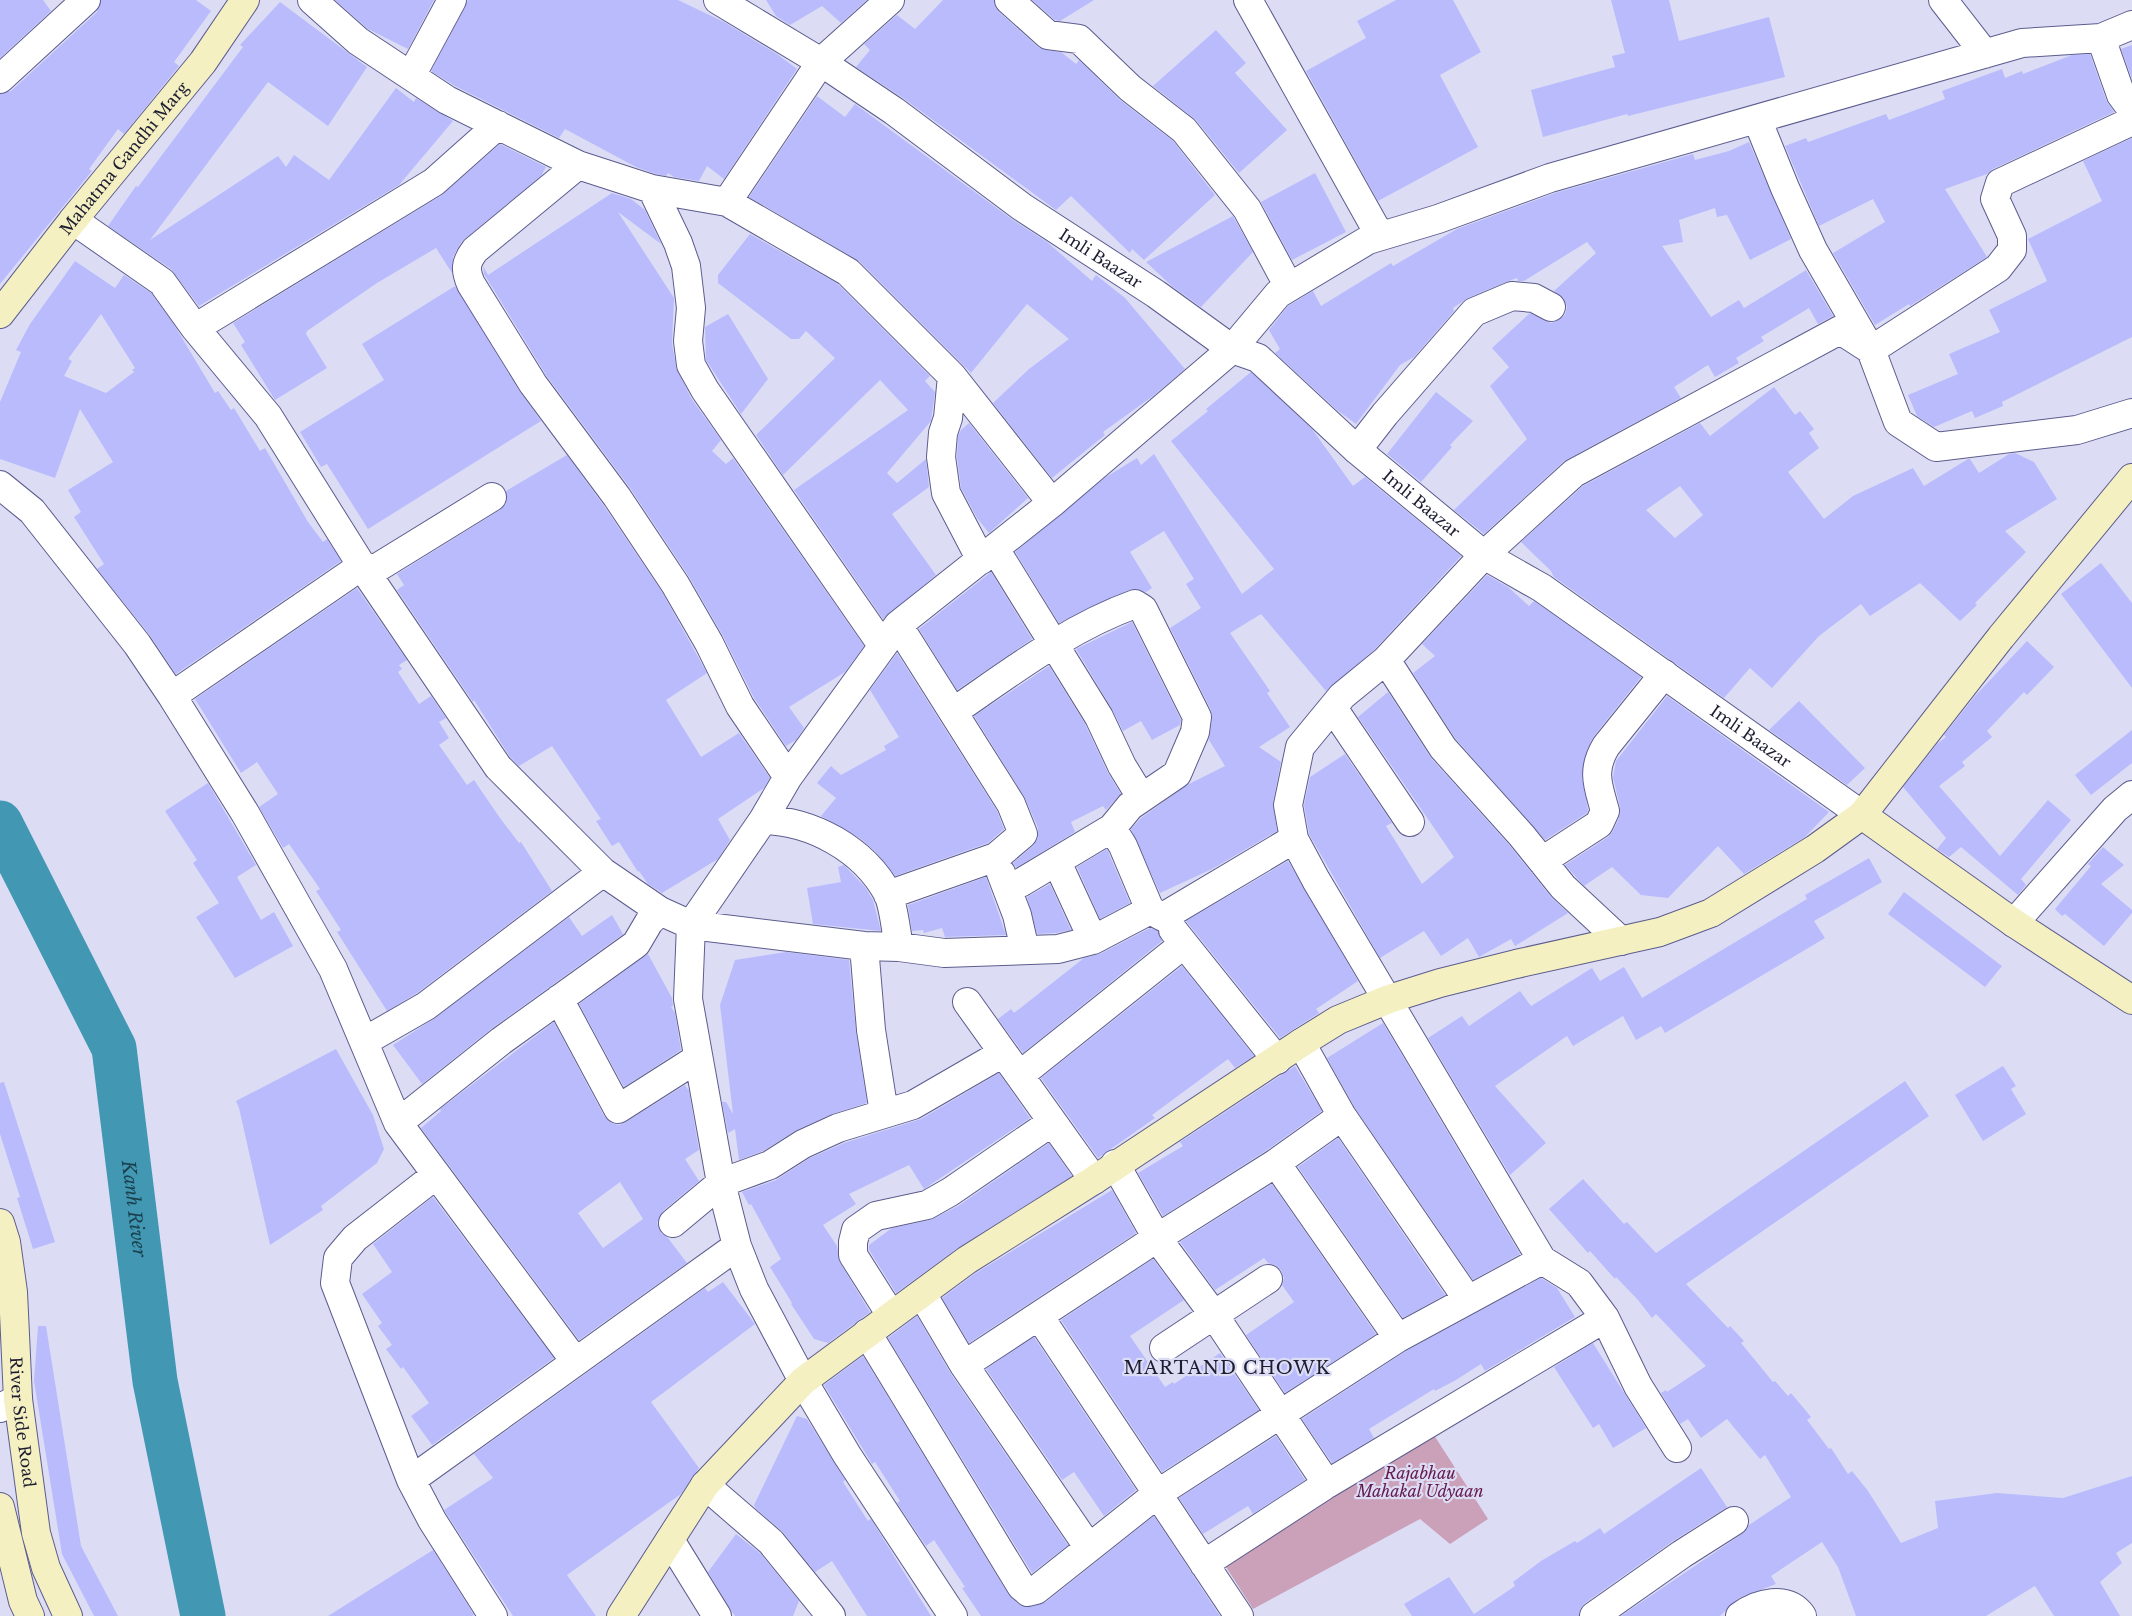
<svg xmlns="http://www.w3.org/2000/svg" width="2132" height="1616" viewBox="0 0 2132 1616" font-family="'Libre Baskerville',serif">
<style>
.green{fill:#cba0b9}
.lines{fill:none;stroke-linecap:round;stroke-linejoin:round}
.river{stroke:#4297b3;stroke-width:45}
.building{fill:#b9bbfc;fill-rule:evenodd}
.minor-casing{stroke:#5c5c8e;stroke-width:30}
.tertiary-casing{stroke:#5c5c8e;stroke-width:30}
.secondary-casing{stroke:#5c5c8e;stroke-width:30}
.minor{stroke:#fff;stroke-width:28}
.tertiary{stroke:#fff;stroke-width:28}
.secondary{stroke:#f5f0c1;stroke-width:28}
.labels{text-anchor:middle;stroke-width:4.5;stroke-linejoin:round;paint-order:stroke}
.street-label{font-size:16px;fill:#1d1d32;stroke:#dcddf5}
.park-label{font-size:16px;font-style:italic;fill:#651a4d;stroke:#dcddf5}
.water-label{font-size:18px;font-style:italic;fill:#1b414e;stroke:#dcddf5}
.neighbourhood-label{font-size:18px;letter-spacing:1px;fill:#1d1d32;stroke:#dcddf5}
</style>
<rect width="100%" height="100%" fill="#dcddf5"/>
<path class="green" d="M1432 1432 1488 1519 1450 1544 1420 1519 1253 1609 1221 1559Z"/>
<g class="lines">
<path class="river" id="s1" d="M0 823 114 1048 155 1381 203 1616"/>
</g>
<path class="building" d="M0 0H43L51 11 0 58Z
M101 0H196L211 11 174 62 179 66 124 134 118 129 89 169 92 171 0 284V94L11 91 97 12Z
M335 0H434L408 49 368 29Z
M468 0H678L724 22 777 54 797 69 724 179 707 166 699 181 674 177 668 173 666 176 656 174 636 167 565 129 559 138 455 86 431 71Z
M766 0H867L841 23 822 6 790 25 776 16Z
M943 0H994L999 12 1038 47 1046 50 1061 52 1076 64 1079 60 1120 100 1173 141 1215 195 1144 260 1132 249 1130 253 1071 196 1056 210 903 98 856 67 870 50 864 44 897 15 915 29Z
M1032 0H1094L1060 21 1055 20Z
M1396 0H1453L1481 52 1440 75 1478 147 1378 201 1306 71 1366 38 1357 21Z
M1611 0H1669L1679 41 1769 17 1785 77 1628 116 1627 114 1543 137 1531 90 1615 67 1612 56 1625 53Z
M280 2 367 67 328 126 268 82 150 240 278 156 286 167 294 155 329 180 396 88 414 102 416 98 453 121 399 185 199 306 171 269 108 226 136 186 138 187 243 47 240 45Z
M1216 30 1246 63 1235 73 1287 130 1239 173 1196 120 1153 86Z
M2132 45V79L2121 49Z
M2090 54 2106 100 2114 112 1993 169 1987 174 1945 189 1987 257 1910 306 1909 304 1875 325 1833 253 1885 222 1873 199 1819 226 1785 146 1806 138 1808 142 1886 114 1889 120 1945 99 1942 91 2002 69 2005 78 2022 71 2023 74 2072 55Z
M817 96 845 117 855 104 1013 220 1047 242 1092 281 1096 275 1125 298 1185 369 1153 396 1103 432 1105 435 1052 478 993 403 1029 369 1069 339 1027 304 971 373 859 261 749 197Z
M2132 138V337L2002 402 2003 406 1975 418 1972 411 1934 427 1917 416 1908 395 1958 374 1949 354 2000 332 1989 310 2047 281 2028 239 2102 201 2083 161Z
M1749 142 1791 239 1750 260 1727 215 1717 217 1715 208 1679 220 1683 242 1662 246 1711 317 1739 300 1744 308 1806 270 1833 316 1818 324 1809 308 1761 337 1764 341 1736 358 1739 363 1715 377 1708 365 1674 387 1681 398 1564 461 1484 534 1454 510 1527 439 1490 386 1509 367 1492 348 1530 313 1551 323 1559 320 1565 315 1567 307 1564 299 1554 291 1596 253 1587 242 1524 281H1518L1517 278 1506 282 1468 298 1453 308 1454 311 1414 357 1400 365 1356 424 1337 410 1275 353 1280 349 1269 330 1288 306 1313 291 1321 306 1391 263 1393 266 1457 229 1555 193 1693 154 1695 160 1729 151Z
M500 144 546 167 541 176 462 241 453 257 452 273 436 248 377 283 307 331 306 334 327 368 275 400 241 345 245 342 233 323 442 195Z
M1315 173 1346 232 1292 260 1261 202Z
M612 193 631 199 645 210 661 244 618 212 674 298 672 343 676 367 691 398 721 440 712 451 726 464 733 458 864 646 845 672 789 707 804 728 796 740 786 746 754 698 723 636 688 575 630 488 546 375 484 274 483 266 488 275Z
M1233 216 1253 252 1201 307 1173 287 1146 262Z
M750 234 838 284 930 376 925 381 935 392 931 421 887 473 897 483 926 459 929 487 892 514 936 575 883 619 794 490 908 410 880 380 783 475 756 435 835 358 806 331 799 339H791L718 283V275Z
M75 261 115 288 124 275 151 293 173 323 215 393 218 391 231 410 234 408 260 451 265 448 308 522 323 542 327 539 341 561 176 674 149 634 97 569 104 564 74 517 81 512 68 490 113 462 80 409 55 478 0 459V402L21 352 16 350 30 324ZM101 314 135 368 132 370 134 372 106 393 64 376 72 361 68 359Z
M455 286 520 392 541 421 368 529 327 464 321 467 300 432 384 380 362 344Z
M728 314 768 379 741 414 706 360 705 327Z
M1251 372 1312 429 1353 486 1365 477 1461 556 1375 649 1326 691 1261 614 1230 633 1270 691 1267 693 1290 727 1259 747 1281 762 1273 802 1277 831 1212 869 1160 893 1131 829 1141 818 1187 785 1225 766 1209 740 1212 719 1211 710 1170 628 1201 608 1186 584 1194 579 1164 531 1130 552 1152 588 1146 592 1137 589 1129 590 1059 623 1015 552 1106 477 1137 458 1141 465 1154 454 1242 594 1274 569 1171 441 1208 411 1206 409Z
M1774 387 1795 415 1800 411 1814 429 1809 433 1819 448 1788 472 1824 519 1853 496 1913 468 1924 486 1968 459H1970L1979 473 2009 454 2015 453 2034 462 2057 499 2005 531 2026 552 1975 603 1977 605 1960 621 1920 583 1870 616 1861 604 1819 636 1772 688 1750 668 1724 698 1554 577 1551 571 1521 542 1583 486 1700 423 1710 436ZM1680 486 1703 515 1675 538 1646 510Z
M1436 392 1473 421 1450 445 1452 447 1421 482 1387 454Z
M969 423 1028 498 989 533 977 518 961 488 957 457 958 436 961 430Z
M567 455 604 506 662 592 707 673 666 700 701 757 739 733 770 778 764 788 718 819 730 840 718 859 662 893 648 884 639 871 638 872 619 842 612 846 596 821 601 819 552 746 519 766 510 757 474 700 473 702 397 590 404 585 397 574 500 510 506 504V491Z
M2101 563 2132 603V688L2061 594Z
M991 572 1032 639 957 690 919 629Z
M1487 575 1508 587 1529 606 1534 601 1641 677 1594 736 1587 750 1582 778 1588 810 1587 813 1545 840 1455 738 1413 673 1435 656 1422 644Z
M357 588 407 660 399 665 402 669 398 672 419 704 431 696 446 718 439 722 449 738 439 745 467 785 474 780 500 818 519 843 521 842 552 891 417 993 387 1011 337 932 341 930 316 891 320 889 289 844 283 848 259 807 278 794 257 762 241 773 195 699Z
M1132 622 1181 720 1180 725 1152 740 1141 721 1123 731 1112 709 1076 649Z
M2027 641 2054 667 2027 695 2024 692 1987 731 1992 737 1962 762 1965 766 1939 786 2000 856 2048 800 2071 820 2021 879 2026 885 2018 895 1961 847 1949 857 1937 849 1946 838 1903 787 1937 744 1946 737 1944 735 1975 696Z
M897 653 997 811 1004 829 988 843 895 876 877 853 861 839 821 816 836 798 817 783 831 766 841 775 886 750 884 746 899 737 870 690Z
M1049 666 1085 724 1108 773 1121 794 1106 810 1103 806 1071 822 1075 832 1016 868 1013 863 1033 846 1038 838V828L1024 796 974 716Z
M1388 692 1431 758 1510 846 1551 897 1568 913 1515 946 1511 939 1479 957 1468 938 1441 956 1424 931 1380 958 1309 834 1304 805 1310 777 1345 754 1392 823 1386 826 1422 884 1454 857 1358 717Z
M1667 696 1829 812 1805 837 1744 874 1718 846 1668 898 1641 895 1612 867 1584 886 1565 865 1608 837 1613 831 1619 818 1620 807 1613 777 1616 761Z
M1799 701 1865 768 1847 785 1769 730Z
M2132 730V763L2091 795 2075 775Z
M208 783 256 865 237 877 261 920 274 912 293 946 235 978 196 917 219 903 193 863 197 860 165 811Z
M2103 847 2124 865 2101 884 2132 910V913L2104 946 2065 914 2062 916 2055 909 2091 866 2088 864Z
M1107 849 1130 903 1100 919 1077 867Z
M1869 858 1882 882 1814 921 1825 938 1665 1033 1661 1026 1636 1040 1623 1016 1573 1046 1567 1036 1495 1086 1546 1143 1510 1175 1428 1038 1462 1016 1469 1026 1520 991 1531 1006 1592 968 1600 981 1624 967 1642 998 1807 899 1805 895Z
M1288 861 1358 981 1316 1009 1319 1013 1280 1038 1186 921Z
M844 865 865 887 873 900 881 931 813 924 807 888 841 882 838 867Z
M986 877 1006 935 945 937 942 928 924 933 923 930 912 931 908 905Z
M1050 884 1071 930 1056 933 1037 934 1027 897Z
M1904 892 2002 966 1985 987 1888 914Z
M612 915 623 934 491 1029 422 1084 393 1045 435 1018 569 917 582 936Z
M1150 928 1158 931 1162 941 1023 1053 998 1019 1011 1009 1014 1013 1084 958 1100 954Z
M786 952 849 960 856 1032 867 1103 832 1114 795 1131 763 1151 739 1160 735 1129 728 1133 722 1102H726L733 1114 720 1005 735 960Z
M648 954 672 998 673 1006 671 1007 675 1013 681 1050 624 1087 579 1004Z
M1182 966 1254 1056 1235 1068 1228 1059 1152 1115 1155 1118 1098 1158 1041 1078Z
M554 1022 604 1116 611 1123 619 1125 626 1122 685 1085 689 1091 699 1150 685 1159 699 1181 663 1211 657 1223 661 1233 668 1238 687 1263 579 1340 421 1128 441 1111 440 1109ZM620 1182 643 1219 603 1248 578 1213Z
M1383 1023 1520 1254 1473 1280 1355 1108 1327 1058Z
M336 1049 373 1115 384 1149 377 1163 321 1206 323 1210 270 1245 239 1108 236 1101Z
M1295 1066 1322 1111 1267 1150 1163 1216 1138 1173 1183 1146 1180 1142Z
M2003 1066 2016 1086 2011 1089 2026 1114 1983 1141 1955 1095Z
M999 1073 1030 1118 924 1189 909 1165 849 1194 856 1204 823 1225 837 1246 840 1263 870 1312 828 1343 814 1339 791 1304 792 1303 770 1267 781 1259 751 1204 749 1205 742 1192 776 1180 810 1158 844 1143 921 1119Z
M1905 1081 1929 1116 1686 1284 1728 1328 1730 1326 1744 1341 1741 1343 1773 1382 1775 1381 1788 1396 1791 1393 1811 1417 1807 1420 1829 1449 1831 1448 1848 1474 1852 1471 1868 1491 1901 1543 1938 1528 1935 1501 1997 1493 2063 1498 2132 1476V1543L2116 1553 2122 1563 2100 1582 2120 1616H2054L2035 1586 1986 1616H1856L1838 1567 1822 1542 1771 1576 1776 1584 1739 1598 1720 1616H1621L1742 1534 1749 1525 1791 1497 1765 1455 1760 1459 1727 1419 1701 1438 1688 1419 1680 1424 1661 1393 1666 1390 1667 1392 1706 1366 1656 1314 1652 1318 1638 1300 1616 1277 1615 1279 1590 1251 1588 1253 1549 1209 1583 1179 1624 1224 1627 1222 1656 1253Z
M4 1082 55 1242 33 1249 17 1198 20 1197 0 1134V1083Z
M1338 1138 1445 1295 1403 1318 1298 1167Z
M1049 1143 1072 1176 959 1247 896 1293 869 1250V1245L892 1228 931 1220 958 1206Z
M1272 1184 1376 1334 1285 1393 1246 1335 1294 1302 1282 1285 1284 1278 1281 1270 1275 1265 1268 1263 1264 1258 1215 1290 1180 1242Z
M1112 1190 1136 1233 969 1343 942 1298 976 1273Z
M433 1197 554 1358 432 1445 411 1416 429 1403 403 1367 401 1369 386 1349 392 1345 378 1326 382 1323 362 1294 392 1272 373 1244Z
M1153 1259 1184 1300 1130 1336 1165 1387 1173 1382 1174 1384 1220 1353 1259 1410 1162 1472 1061 1320Z
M1541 1278 1557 1288 1575 1317 1485 1371 1481 1364 1456 1380 1435 1391 1434 1389 1369 1429 1374 1438 1332 1463 1302 1419 1406 1351Z
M723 1282 755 1324 651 1402 699 1468 681 1494 567 1575 596 1616H513L444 1510 493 1478 474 1454 705 1288 708 1292Z
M917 1316 951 1374 1068 1545 1032 1573 888 1338Z
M38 1326H46L81 1546 118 1616H94L62 1554 34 1381Z
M1034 1337 1136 1490 1104 1516 1074 1472 1062 1480 986 1369Z
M1593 1343 1646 1428 1613 1448 1599 1424 1593 1428 1554 1367Z
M863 1356 1008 1594 1018 1604 1031 1607 1046 1602 1154 1516 1220 1616H981L962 1588 965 1587 934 1540 926 1546 897 1503 900 1501 875 1462 872 1464 824 1385Z
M797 1416 807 1419 845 1480 843 1482 868 1521 871 1519 931 1616H867L832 1561 815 1572 783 1532 756 1509 754 1505Z
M1276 1436 1305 1480 1253 1514 1248 1506 1203 1534 1179 1498Z
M1701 1468 1727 1507 1673 1541 1585 1603 1580 1609 1579 1616H1412L1404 1604 1449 1577 1474 1614 1515 1586 1513 1582 1541 1561 1575 1541 1577 1543 1600 1528 1604 1534Z
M736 1534 760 1553 799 1601 793 1616H735L731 1610 708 1572Z
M433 1550 474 1615 472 1616H328Z"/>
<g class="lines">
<defs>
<path id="minor" d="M312 0 358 41 447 100 578 165 652 189 727 202 848 272 952 376 948 418 943 433 941 457 946 493 981 560
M1009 0 1048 35 1079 39 1130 88 1184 130 1247 209 1289 287
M1248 0 1380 236
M1943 0 1985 54
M2101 38 2121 95 2132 110
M411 76 452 0
M0 79 86 0
M1757 119 1785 188 1813 250 1871 350 1898 422 1936 447 2077 430 2132 413
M578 165 475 250C465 263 465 270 471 284L533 384 617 497 675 584 709 643 740 706 788 777
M652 189 678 243 686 266 691 308 688 341 691 365 705 390 882 645
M727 202 821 62 890 0
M73 220 162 282 195 328 268 416 367 574 498 767 603 872 660 911 691 925 864 946 899 947 944 953 1058 949 1093 940 1150 910 1163 917 1294 839
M195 328 434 182 498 125
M952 376 1052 503
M1357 450 1385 414 1474 312 1512 296 1534 298 1551 307
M0 485 32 511 137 644 172 696 245 813 333 969 398 1123 575 1361
M995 549 1099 717 1122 766 1141 797
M367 574 492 497
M1386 660 1443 748 1522 836 1563 887 1621 941
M172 696 363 565
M1333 708 1410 822
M953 712C1010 673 1068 628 1135 604L1143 609 1197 717 1195 732 1177 774 1130 806 1112 828 1022 882 1007 889
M763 820C812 821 864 849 888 894 894 907 896 932 899 947
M1112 828 1123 846 1150 910
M1542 861 1599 824 1605 811C1598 785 1591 771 1606 746L1664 674
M1057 862 1093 940
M1001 873 1017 915 1025 950
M888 895 996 857 1023 834 1011 804 898 625
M2014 923 2115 809 2132 795
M1173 930 1277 1060
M864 946 871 1030 884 1113
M559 999 618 1109 698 1058
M967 1002 1094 1180
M365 1041 426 1006 603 872
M1301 1043 1342 1116 1468 1300
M1020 1075 1184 944
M398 1123 501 1041 636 944 649 922 660 911
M1276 1163 1398 1338
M1115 1164 1157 1238 1214 1315 1327 1484
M436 1175 355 1238 338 1258 335 1283 411 1480 432 1520 493 1616
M673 1223 721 1183 770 1165 803 1144 838 1128 913 1105 1003 1053
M922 1294 964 1365 1089 1548
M891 1315 853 1255V1242L856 1230 876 1216 927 1205 950 1192 1052 1122
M1039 1316 1239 1616
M867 1333 1021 1586 1028 1592 1036 1590 1157 1494 1398 1338 1542 1260
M1164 1348 1268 1279
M964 1365 1157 1238 1276 1163 1342 1116
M803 1381 754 1289 737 1246 721 1183 688 999 691 925 763 820 788 777 898 625 1052 503 1232 349 1278 294 1368 240 1438 219 1550 178 2022 43 2101 38 2132 25
M0 1408 18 1399
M1677 1448 1638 1386 1605 1318 1579 1283 1542 1260 1316 880 1294 839 1288 805 1300 747 1342 696 1386 660 1484 555 1574 473 1840 330 1871 350 1998 268 2012 250V236L1995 199 2000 183 2132 121
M411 1480 737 1246
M705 1485 771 1542 831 1616
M670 1540 717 1616
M1204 1564 1327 1484 1605 1318
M1594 1616 1682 1554 1734 1521
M1740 1616C1758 1603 1787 1595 1802 1616"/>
<g id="tertiary">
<path id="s2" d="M718 0 821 62 894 111 1022 207 1156 294 1232 349 1258 358 1357 450 1484 555 1542 588 1862 815"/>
<path d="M803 1381 847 1455 953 1616"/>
</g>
<g id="secondary">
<path id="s3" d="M0 314 73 220 203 62 245 0"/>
<path d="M1862 815 2014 923 2132 1000"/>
<path id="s4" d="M0 1223 6 1242 13 1292 18 1399 36 1533 46 1568 68 1616"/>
<path d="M0 1507 23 1601 30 1616"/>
<path d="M621 1616 705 1485 803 1381 967 1260 1094 1180 1301 1043 1338 1020 1389 999 1440 983 1516 964 1660 932 1711 913 1815 849 1862 815 2001 637 2132 478"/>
</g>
</defs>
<use href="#minor" class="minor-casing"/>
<use href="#tertiary" class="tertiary-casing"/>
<use href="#secondary" class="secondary-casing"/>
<use href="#minor" class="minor"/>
<use href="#tertiary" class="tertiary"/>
<use href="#secondary" class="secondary"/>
</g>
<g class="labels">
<g class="street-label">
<text dy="6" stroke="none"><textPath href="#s3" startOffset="199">Mahatma Gandhi Marg</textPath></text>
<text dy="6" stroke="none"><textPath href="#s2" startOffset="462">Imli Baazar</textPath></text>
<text dy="6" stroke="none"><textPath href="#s2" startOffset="868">Imli Baazar</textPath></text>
<text dy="6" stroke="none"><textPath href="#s2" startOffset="1272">Imli Baazar</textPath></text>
<text dy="6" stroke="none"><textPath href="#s4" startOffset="201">River Side Road</textPath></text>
</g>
<g class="park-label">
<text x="1420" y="1479">Rajabhau<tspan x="1420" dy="18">Mahakal Udyaan</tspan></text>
</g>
<g class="water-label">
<text dy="6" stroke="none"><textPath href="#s1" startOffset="414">Kanh River</textPath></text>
</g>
<g class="neighbourhood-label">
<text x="1227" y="1374">MARTAND CHOWK</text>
</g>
</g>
</svg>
